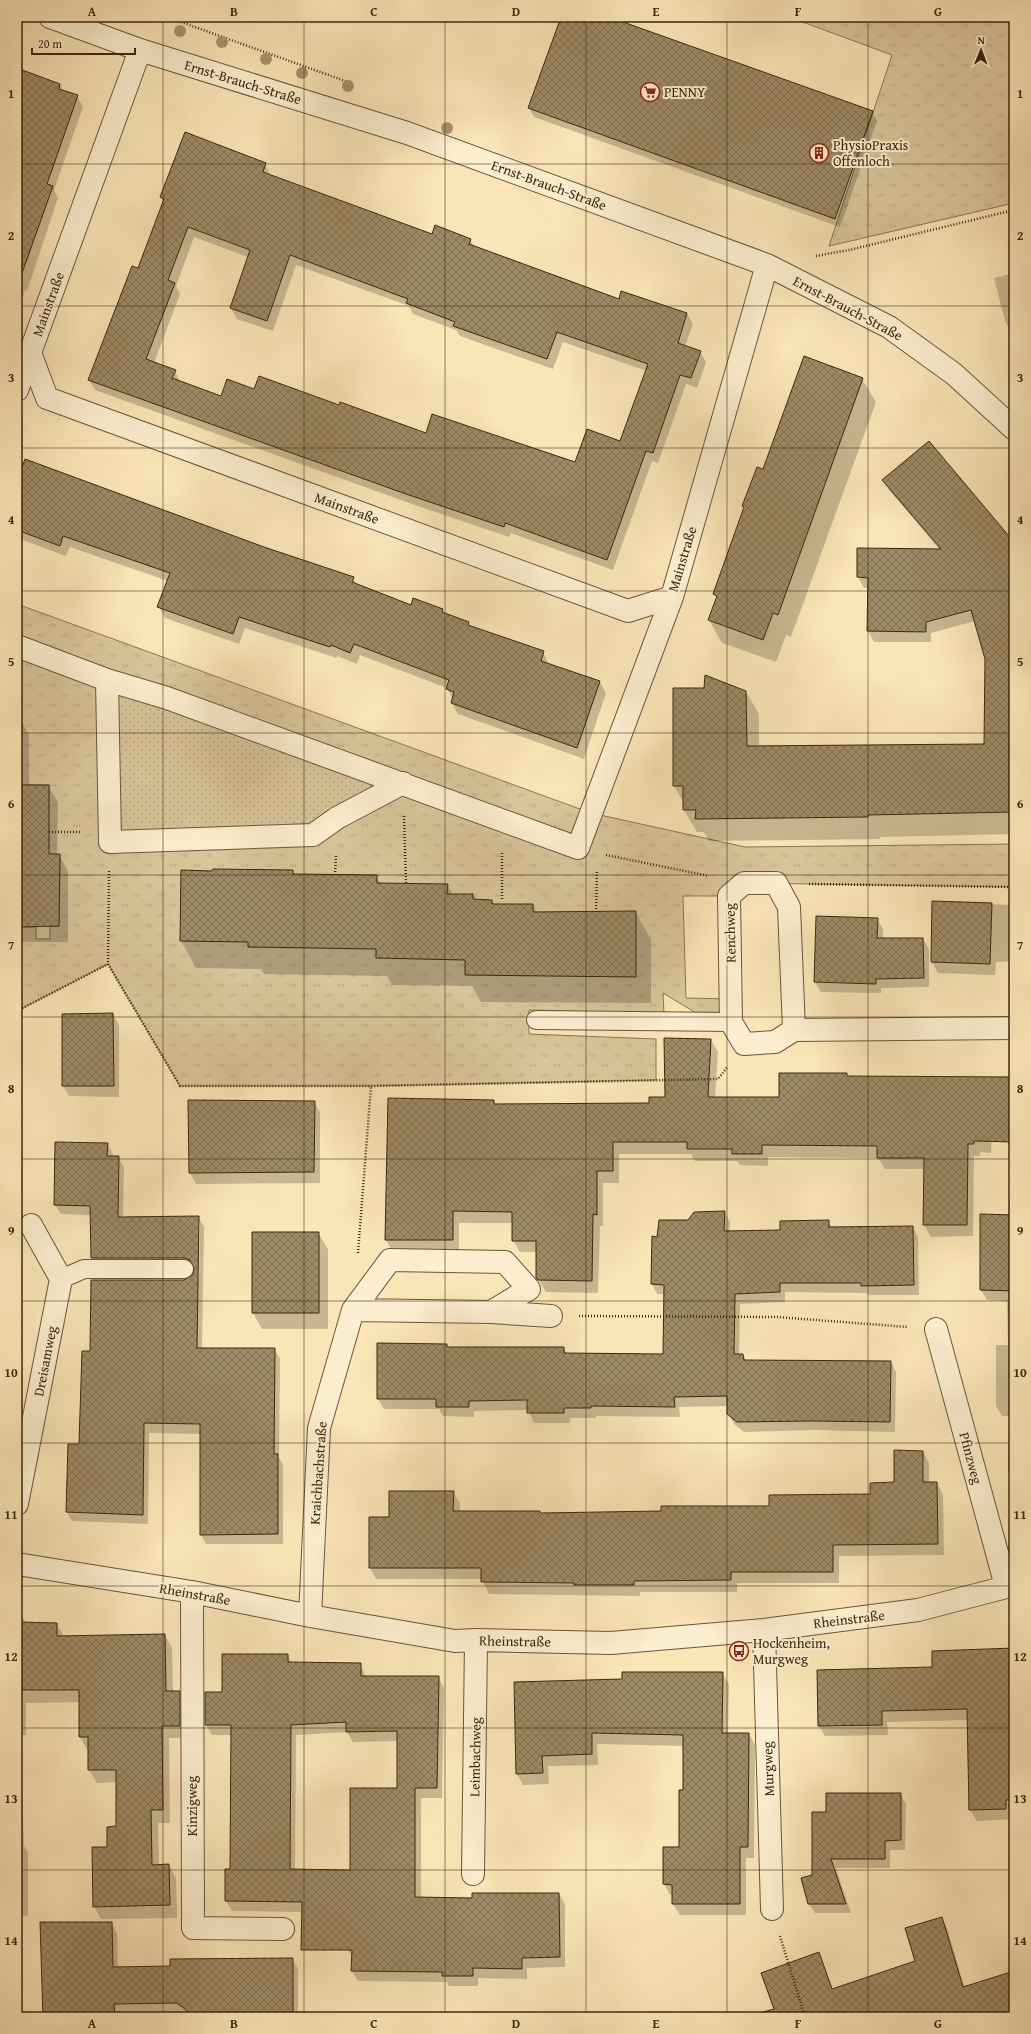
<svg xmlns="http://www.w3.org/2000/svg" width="1031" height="2034" viewBox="0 0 1031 2034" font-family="'Gentium Book Plus',serif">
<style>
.grass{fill:url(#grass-tufts);stroke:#897654}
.park{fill:url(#park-dots);stroke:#897654}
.shadow{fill:#0003;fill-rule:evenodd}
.building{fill:url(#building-cross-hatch);stroke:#39280f;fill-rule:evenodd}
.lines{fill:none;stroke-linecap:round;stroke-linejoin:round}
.service-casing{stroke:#695739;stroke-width:20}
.minor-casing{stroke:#695739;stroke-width:24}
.path{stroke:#39280f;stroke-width:2.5;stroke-dasharray:1 2;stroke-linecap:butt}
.service{stroke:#fceed0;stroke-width:18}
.minor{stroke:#fceed0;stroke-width:22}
.tree{fill:#a6926d}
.grid{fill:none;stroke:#39280f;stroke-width:1;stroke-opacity:0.55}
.labels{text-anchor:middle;stroke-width:4;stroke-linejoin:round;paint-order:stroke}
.street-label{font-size:14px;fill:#39280f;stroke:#fceed0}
.poi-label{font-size:14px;fill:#39280f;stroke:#fceed0;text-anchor:start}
.neatline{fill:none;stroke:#39280f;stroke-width:1.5}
.grid-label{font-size:13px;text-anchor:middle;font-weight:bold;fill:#39280f}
</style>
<defs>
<pattern id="grass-tufts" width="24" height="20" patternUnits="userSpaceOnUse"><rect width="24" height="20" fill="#d9c59a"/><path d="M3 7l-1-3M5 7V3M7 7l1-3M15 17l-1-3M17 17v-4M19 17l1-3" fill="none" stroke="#bba984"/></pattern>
<pattern id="park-dots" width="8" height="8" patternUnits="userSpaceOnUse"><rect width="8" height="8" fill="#d9c59a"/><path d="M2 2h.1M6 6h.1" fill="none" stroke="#bba984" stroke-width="1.8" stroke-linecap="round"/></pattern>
<pattern id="building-cross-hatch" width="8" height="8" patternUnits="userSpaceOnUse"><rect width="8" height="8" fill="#9d8a66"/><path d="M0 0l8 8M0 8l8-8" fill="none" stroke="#817152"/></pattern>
</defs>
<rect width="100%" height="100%" fill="#fae5b6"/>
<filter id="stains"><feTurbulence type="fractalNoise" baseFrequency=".005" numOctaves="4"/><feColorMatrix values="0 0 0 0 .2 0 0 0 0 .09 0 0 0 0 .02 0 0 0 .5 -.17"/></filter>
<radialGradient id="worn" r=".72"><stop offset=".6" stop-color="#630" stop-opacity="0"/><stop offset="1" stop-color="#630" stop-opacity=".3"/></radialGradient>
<path class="grass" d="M789 17H1014V203L829 246 892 55Z
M17 604 591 813 745 847 1014 844V887L744 883 729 896H683L686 998 730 999 731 1015 696 1013 663 993 664 1014 529 1010V1034L656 1039V1080L371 1086H180L108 964 17 1011V927H36V939H50V926H59L60 855 48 854 49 785H21V762H17V742L21 741V718H17Z"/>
<path class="park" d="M107 680 403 783 313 835 110 842Z"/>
<path class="shadow" d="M562 17H606L872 112 877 121 840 227 534 117 529 108Z
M17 69 60 85 63 91 77 96 83 107 54 190 58 198 27 291 25 290 17 315Z
M265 164 271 176 433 235 470 239 475 248 619 300 687 314 693 324 685 346 700 352 706 362 697 388 686 384 658 463 652 461 613 570 511 533 509 537 412 504 95 390 89 380 139 270 164 202 161 197ZM194 237 248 257 231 308 237 319 273 331 296 265 409 306 413 314 456 330 460 336 553 369 563 342 647 371 620 443 576 463 427 434 339 407 255 390 222 397 180 382 175 371 154 363 180 294 176 286Z
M1014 273V333L1012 334 1005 321 994 278Z
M862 379 876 402 791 637 786 635 776 662 722 643 709 620 717 599 714 594 763 470Z
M884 481 1010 538 1014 537V657L975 621 931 633V642H874L868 631 869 588H864L858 577V549L940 550 890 491Z
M17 483 264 548 353 578 357 585 412 606 442 609 446 615 468 623 471 627 543 652 549 665 600 682 606 693 584 759 458 714 452 703 453 699 447 688 360 655 357 664 337 656V658L245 628 239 644 165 618 159 607 168 581 70 547 66 556 17 538Z
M1014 686V834L880 837V839L709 841 704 832H697L684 810V803L674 786V689L746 692 759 714V747L985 745Z
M17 710 18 719H20L29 735V786H48L58 802 57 855H59L68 871V942H17Z
M292 871 295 875 376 876 380 884 447 885 453 895H473L476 900 492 901 494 905H533L537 913 635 912 651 939V1003L481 1002 472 986 392 985 387 976 264 974 261 969 196 968 181 941Z
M933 902 1014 905V961L996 962 995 975 938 973 932 962Z
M877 919 883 929V939H923L929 949V987L881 988V993L821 992 815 982Z
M113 1014 119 1025V1097L69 1096 63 1086Z
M711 1040 718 1052 715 1098H780L846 1074 848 1077 993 1089 991 1153 980 1152V1156H974L973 1236 931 1237 924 1225 925 1169H885L878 1158 768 1157V1166L740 1165 737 1161H695L691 1154H619V1183H603V1226H600L598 1293 546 1292 537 1277V1252H520L513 1240V1223H459V1252H393L386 1240 494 1101 496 1105 650 1104 666 1098Z
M314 1102 320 1112V1183L196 1184 190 1173Z
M107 1144 113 1154V1157H118L124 1167 123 1217H198L204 1227 202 1349H274L280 1358 279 1458 283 1464V1544H206L201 1535V1434L149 1433 148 1524 72 1521 67 1512 80 1445 91 1352 184 1280 194 1275 195 1269 190 1268H98L92 1258 91 1215 61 1214 55 1205ZM198 1222H200L199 1277 197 1275Z
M724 1212 730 1222V1231H781L828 1221 832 1228 913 1227 918 1237 919 1295H868L866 1293 785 1292V1302L740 1304 739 1355H743L746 1361 891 1362 896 1372 895 1432 817 1430 744 1432 734 1424 728 1413V1406L679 1407 680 1417 596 1416V1418H570V1423H534L528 1410 474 1411V1417L443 1416 439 1409H384L378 1399V1344L446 1345 448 1348H564L567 1354 664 1355 665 1294H657L652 1284 653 1237 657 1238 689 1221Z
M1014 1216V1482L1008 1471 1009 1416H1002L996 1406V1345H1008L1007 1301 987 1300 981 1290Z
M318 1233 328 1249V1329H262L253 1313Z
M923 1452 929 1463V1483H937L943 1495 944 1555 839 1556V1583H737V1592H640V1596L489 1594 482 1579H376L370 1568 390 1518 453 1492 460 1503V1512L540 1514 662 1512 770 1507 871 1495 895 1483Z
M17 1616H22L26 1623 56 1624 64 1636 165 1635 172 1648 173 1692H179L187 1705V1738H169L170 1823H158L159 1866 169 1865 176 1878 177 1918 101 1919 94 1906 108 1848 117 1827V1782L97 1783 89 1770V1750H87L80 1737V1702L26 1703V1735H20L24 1846 28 1852V1916H17Z
M1014 1649V1810H1012V1819L977 1821 970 1810 968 1720 887 1722 888 1735 825 1736 819 1726Z
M287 1655 292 1663 360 1664 366 1677H438L444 1688 442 1798H421V1898L473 1899 559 1894 565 1904V1967L527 1968V1979L478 1978V1986H449L447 1982 358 1981 352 1971 353 1958 347 1949 303 1912 232 1911 226 1901 232 1870V1735H212L206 1725 223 1693ZM347 1732 353 1742 398 1741V1789L351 1871 295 1870 296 1735Z
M722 1673 729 1684 728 1734H749L755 1745 754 1858H746V1915H680L673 1904V1895H670L664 1884V1848H680L684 1791V1746L597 1744 598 1765 548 1766 549 1784 523 1785 517 1774 623 1680Z
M900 1794 906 1804 905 1850H890V1868H836L851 1913H815L809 1904 813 1876 827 1813Z
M942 1919 947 1928 965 1988 1014 1972V2017H778L818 1954 833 1989 916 1961Z
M111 1923 117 1933 118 1968 171 1967 292 1959 298 1969V2017H189L183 2013 120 2014V2017H44Z
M1014 1950V1961L1011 1951Z"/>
<path class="building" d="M561 17H609L873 111 835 219 528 108Z
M17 68 60 84 59 89 78 95 47 184 53 186 21 276H17Z
M185 132 266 163 263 172 432 234 435 225 471 239 469 244 619 299 621 291 687 313 678 343 701 351 691 378 680 375 653 453 646 451 607 560 505 523 504 527 406 494 88 380 132 266 138 268 164 199 160 197ZM188 227 250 250 230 308 267 321 290 255 408 299 406 303 455 322 453 326 547 359 557 332 648 364 620 441 587 429 575 462 432 414 426 433 340 402 339 405 259 376 254 389 227 379 221 396 172 378 176 370 146 359 175 283 168 280Z
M804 356 863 378 778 615 773 613 763 640 708 620 717 596 713 594 744 507 742 506 757 467 763 469Z
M929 441 1014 542V812L868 815V817L695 819 696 810H683V786H673V688H704L705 675 746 691 747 746 984 744 985 659 971 610 926 622V632L867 631 868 578 857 577V548L941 549 882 480Z
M25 459 264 547 354 577 352 582 411 605 413 598 443 609 442 612 469 622 468 625 544 651 541 661 600 681 577 748 451 703 454 692 446 689 449 680 354 644 350 653 331 645 330 647 239 617 233 634 157 607 170 573 63 536 60 546 17 530V481Z
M17 785H49V854H60L59 926 17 927Z
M213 869 293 870V874L377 875V883L448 884 447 894H473V899L492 900V904H533V912L636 911V977L465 975V960L376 958V949L248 947V942L180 941 181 870 212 871Z
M932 901 992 903 990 964 931 962Z
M816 916 878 918 877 938H923L924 978 876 979V984L814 982Z
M113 1013 114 1086H62V1014Z
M664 1038 711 1039 708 1097H779V1073H847V1076L1014 1077V1142L974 1141V1144H968L967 1225H923L924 1158H877V1146L762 1145V1154H732V1149H687V1142H613V1171H597V1215L593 1214 592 1281 538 1280 536 1278V1241H512V1212L453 1211V1240H385L388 1098 494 1100V1104L649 1103V1097H665Z
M188 1100 315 1101 314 1172 189 1173Z
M55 1142 108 1143 107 1156H119L118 1217 199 1216 197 1348H275L274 1454H278V1534L200 1535V1424L144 1423 143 1515 66 1512 68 1444H79L82 1351H90L91 1280H184L193 1275 194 1269 190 1260 184 1258H91L90 1206 54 1205Z
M725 1211 724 1231 780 1230V1221L829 1220V1227L913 1226 914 1285 861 1286V1283H780V1292L735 1294 734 1354H743L744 1360 891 1361 890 1422 811 1421 737 1422 727 1414V1396L674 1397 675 1407 591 1406V1408H564V1413H527V1400L469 1401V1407H436V1399H377V1343L447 1344V1347H564V1353L663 1354 664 1285 651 1284 652 1236 657 1237 659 1220H688L694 1212Z
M980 1214 1014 1215V1291L980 1290Z
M252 1232H319V1313H252Z
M894 1450 923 1451V1482H937L938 1544 833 1545V1572H731V1580L634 1581V1585H574V1583L481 1582V1568H369V1517H389V1491H454L453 1511H540V1513L661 1511V1506H769V1495L870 1494V1483L894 1482Z
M17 1622 57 1623V1636L165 1634 166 1691H180V1726H162L163 1810H151L152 1865 169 1864 170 1905 93 1907 92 1847H107V1827L116 1826V1770H88V1737H79V1690H17Z
M1014 1648V1800H1006V1809L969 1810 967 1709 882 1711V1725L818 1726 817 1670 932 1667V1651Z
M222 1654H288V1662L361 1663V1676H439L437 1788H415V1897L472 1898V1893H559L560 1957 522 1958V1969L473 1968V1976H442V1972L351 1971 352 1950H301L302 1902 225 1901V1869H230L231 1725H205V1692H222ZM346 1722V1732L397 1731V1788H350V1870L290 1869 291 1725Z
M622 1672H723L722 1733H749L748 1847H740V1904H672V1885L663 1884V1847H679V1790H683V1735L592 1733V1754L542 1756 543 1773 516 1774 514 1682 622 1679Z
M826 1793H901V1840L885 1841V1859H831L846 1904H808L801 1878 812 1875V1812H826Z
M942 1917 963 1987 1014 1971V2017H764L763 2012 774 2009 761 1973 819 1952 832 1989 915 1961 905 1928Z
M40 1922H112L113 1967 170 1966V1959L293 1958V2017H195L177 2003 114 2004 115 2017H43Z"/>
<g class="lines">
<defs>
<path id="service" d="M536 1020 731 1022
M61 1279 84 1269H184"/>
<path id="minor" d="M50 17 140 50 407 133 767 265 889 327 954 374 1014 429
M140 50 30 353 47 398 628 611 672 597 767 265
M17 390 30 353
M17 646 107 680 167 698 578 848 672 597
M107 680 110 842 313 835 337 818 403 783
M794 1030 789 907 776 883H744L729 896 731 1022 744 1044 775 1042 794 1030 1014 1028
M353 1310 390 1260 505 1262 529 1289 491 1312
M936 1329 1006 1586
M17 1504 61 1279 31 1225
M17 1564 192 1592 310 1616 455 1641 476 1640 611 1643 764 1630 918 1610 1014 1585
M192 1592 193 1928 283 1929
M310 1616 319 1428 353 1310 491 1312 551 1316
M764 1630 772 1909
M473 1874 476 1640"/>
</defs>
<use href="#service" class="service-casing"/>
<use href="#minor" class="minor-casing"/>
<path class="path" d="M167 17 348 82
M816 256 849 250 1014 210
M404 816 406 883
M49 832H80
M606 855 709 876
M109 871 108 964 180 1086H371L718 1079 728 1066
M335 875 336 856
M809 884 1014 887
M502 899V851
M596 912 597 870
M17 1011 108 964
M358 1253 371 1086
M579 1316 777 1317 908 1327
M780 1936 805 2017"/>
<use href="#service" class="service"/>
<use href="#minor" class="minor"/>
</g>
<g class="tree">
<circle cx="180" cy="31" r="6"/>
<circle cx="222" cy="42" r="6"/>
<circle cx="266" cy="59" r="6"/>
<circle cx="302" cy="73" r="6"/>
<circle cx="348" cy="86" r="6"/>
<circle cx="447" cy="128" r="6"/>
</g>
<path class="grid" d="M163 17V2017M304 17V2017M445 17V2017M586 17V2017M727 17V2017M868 17V2017M17 164H1014M17 306H1014M17 448H1014M17 591H1014M17 733H1014M17 875H1014M17 1017H1014M17 1159H1014M17 1301H1014M17 1443H1014M17 1586H1014M17 1728H1014M17 1870H1014"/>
<defs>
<symbol id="supermarket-ring" viewBox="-11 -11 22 22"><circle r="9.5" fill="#fceed0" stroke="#8f2418" stroke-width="1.5"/><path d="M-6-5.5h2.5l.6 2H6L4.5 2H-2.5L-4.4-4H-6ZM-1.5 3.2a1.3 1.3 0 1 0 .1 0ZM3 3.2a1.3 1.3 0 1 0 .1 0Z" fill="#8f2418"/></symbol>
<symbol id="building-ring" viewBox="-11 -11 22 22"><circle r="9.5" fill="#fceed0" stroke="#8f2418" stroke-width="1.5"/><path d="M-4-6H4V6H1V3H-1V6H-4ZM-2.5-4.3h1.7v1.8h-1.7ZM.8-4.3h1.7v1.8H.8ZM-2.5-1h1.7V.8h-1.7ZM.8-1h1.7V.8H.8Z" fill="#8f2418"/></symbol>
<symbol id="bus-ring" viewBox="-11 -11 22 22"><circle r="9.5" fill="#fceed0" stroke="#8f2418" stroke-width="1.5"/><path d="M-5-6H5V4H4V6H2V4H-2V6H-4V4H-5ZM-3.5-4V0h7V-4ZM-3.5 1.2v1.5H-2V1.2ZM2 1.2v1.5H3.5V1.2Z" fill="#8f2418"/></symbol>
</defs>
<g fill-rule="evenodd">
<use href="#supermarket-ring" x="639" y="81" width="22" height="22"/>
<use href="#building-ring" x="808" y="142" width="22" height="22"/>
<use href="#bus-ring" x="728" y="1640" width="22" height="22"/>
</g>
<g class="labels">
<g class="street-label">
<text transform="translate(243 82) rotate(17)" y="5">Ernst-Brauch-Straße</text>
<text transform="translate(549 185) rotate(20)" y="5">Ernst-Brauch-Straße</text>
<text transform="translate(48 304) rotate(-70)" y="5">Mainstraße</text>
<text transform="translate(848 308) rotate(28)" y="5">Ernst-Brauch-Straße</text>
<text transform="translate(347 508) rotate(20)" y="5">Mainstraße</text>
<text transform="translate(682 559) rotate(-73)" y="5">Mainstraße</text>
<text transform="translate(730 933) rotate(-91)" y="5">Renchweg</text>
<text transform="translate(45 1361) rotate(-79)" y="5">Dreisamweg</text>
<text transform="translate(971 1458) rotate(75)" y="5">Pfinzweg</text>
<text transform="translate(318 1473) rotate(-86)" y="5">Kraichbachstraße</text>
<text transform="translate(195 1594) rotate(10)" y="5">Rheinstraße</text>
<text transform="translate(849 1619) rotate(-7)" y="5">Rheinstraße</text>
<text transform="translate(515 1641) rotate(1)" y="5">Rheinstraße</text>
<text transform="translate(475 1757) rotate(-89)" y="5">Leimbachweg</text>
<text transform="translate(768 1769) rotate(-92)" y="5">Murgweg</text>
<text transform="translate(192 1806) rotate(-90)" y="5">Kinzigweg</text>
</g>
<g class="poi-label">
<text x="664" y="97">PENNY</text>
<text x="833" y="150">PhysioPraxis<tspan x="833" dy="16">Offenloch</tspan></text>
<text x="753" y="1648">Hockenheim,<tspan x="753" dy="16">Murgweg</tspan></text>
</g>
</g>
<rect width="1031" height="2034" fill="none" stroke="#fae5b6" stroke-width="44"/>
<g transform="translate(981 50) rotate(1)" stroke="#fceed0" stroke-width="3" paint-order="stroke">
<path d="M0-3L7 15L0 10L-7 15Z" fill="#39280f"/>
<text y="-6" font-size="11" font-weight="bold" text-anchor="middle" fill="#39280f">N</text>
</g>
<path d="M32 48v6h103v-6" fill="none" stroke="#39280f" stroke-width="2"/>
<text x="38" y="48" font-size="12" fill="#39280f" stroke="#fceed0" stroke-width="3" paint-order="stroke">20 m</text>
<rect x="22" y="22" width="987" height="1990" class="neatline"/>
<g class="grid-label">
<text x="92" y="16">A</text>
<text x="234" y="16">B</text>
<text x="374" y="16">C</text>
<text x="516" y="16">D</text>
<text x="656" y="16">E</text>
<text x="798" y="16">F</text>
<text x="938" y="16">G</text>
<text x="11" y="98">1</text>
<text x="1020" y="98">1</text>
<text x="11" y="240">2</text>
<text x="1020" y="240">2</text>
<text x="11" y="382">3</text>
<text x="1020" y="382">3</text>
<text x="11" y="524">4</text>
<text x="1020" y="524">4</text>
<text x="11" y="666">5</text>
<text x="1020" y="666">5</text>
<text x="11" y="808">6</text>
<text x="1020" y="808">6</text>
<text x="11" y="950">7</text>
<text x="1020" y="950">7</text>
<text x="11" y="1093">8</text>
<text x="1020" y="1093">8</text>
<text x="11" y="1235">9</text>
<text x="1020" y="1235">9</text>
<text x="11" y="1377">10</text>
<text x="1020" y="1377">10</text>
<text x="11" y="1519">11</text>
<text x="1020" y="1519">11</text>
<text x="11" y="1661">12</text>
<text x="1020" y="1661">12</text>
<text x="11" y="1803">13</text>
<text x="1020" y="1803">13</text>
<text x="11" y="1945">14</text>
<text x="1020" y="1945">14</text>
<text x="92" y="2028">A</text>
<text x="234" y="2028">B</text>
<text x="374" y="2028">C</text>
<text x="516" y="2028">D</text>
<text x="656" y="2028">E</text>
<text x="798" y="2028">F</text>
<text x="938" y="2028">G</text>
</g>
<rect width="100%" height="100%" filter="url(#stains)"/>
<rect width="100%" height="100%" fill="url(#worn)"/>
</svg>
